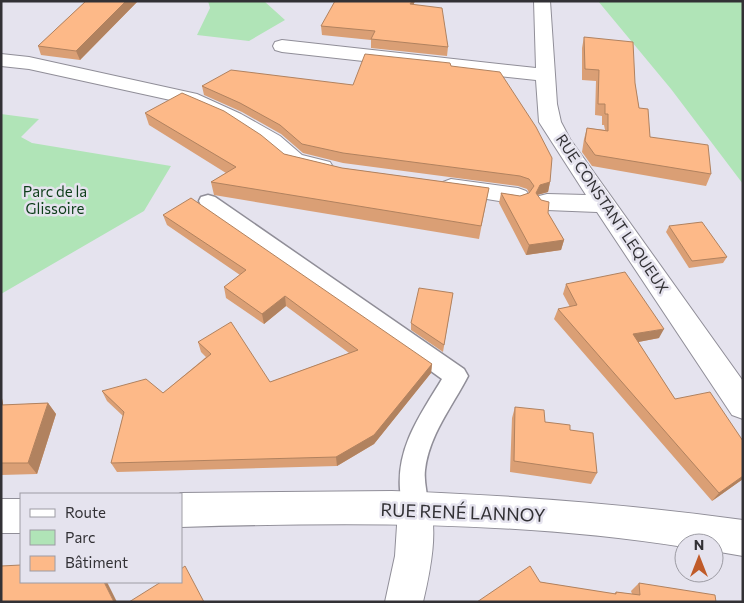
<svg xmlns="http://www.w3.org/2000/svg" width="744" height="603" viewBox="0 0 744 603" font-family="Commissioner,sans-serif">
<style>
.green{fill:#b0e4b7}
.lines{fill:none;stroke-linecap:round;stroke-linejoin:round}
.lane-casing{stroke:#908e98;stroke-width:3}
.street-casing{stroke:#908e98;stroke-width:2}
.secondary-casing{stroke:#908e98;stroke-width:2}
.lane{fill:#fff;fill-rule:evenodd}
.street{fill:#fff;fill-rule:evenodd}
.secondary{fill:#fff;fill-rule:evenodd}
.wall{fill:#da9f75}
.shaded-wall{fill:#b1825f}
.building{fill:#fdb988;stroke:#b1825f}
.labels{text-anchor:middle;stroke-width:5;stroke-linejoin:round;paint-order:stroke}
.park-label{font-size:15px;fill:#0d3d19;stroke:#e5e3ee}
.street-label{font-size:15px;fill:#323135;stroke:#e5e3ee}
.near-street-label{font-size:18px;fill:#323135;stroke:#e5e3ee}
</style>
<rect width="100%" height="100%" fill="#e5e3ee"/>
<path class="green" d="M208 1H264L285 20 249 41 197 35 210 8Z
M598 1H743V184L671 89Z
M1 114 39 119 21 137 32 143 171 166 144 211 1 294Z"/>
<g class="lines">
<defs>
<path id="lane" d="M208 195 215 197 464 369 468 376C452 407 429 435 425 470 423 487 432 503 425 519L415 523 405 519C401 509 401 500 400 489 397 446 421 414 442 379L201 205 199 201 201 197Z"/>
<path id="street" d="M534 1H550L557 104 561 122 570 139 743 381V419L732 415 597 212 547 210 539 208 535 202 539 196 547 194 586 195 539 122 536 80 282 52 275 50 273 46 275 42 282 40 536 68Z
M1 54 29 57 197 94 241 114 280 136 302 155 330 162 333 167 330 172 322 174 286 165 264 146 227 122 184 103 29 69 1 66Z
M451 179 518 188 526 191 530 196 526 201 518 204 443 192 439 187 443 182Z
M415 493 427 498C440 526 430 572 423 602H385L395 556 398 510 403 498Z"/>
<path id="secondary" d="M392 491C510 495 626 504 743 520V556L714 551V543H684V547C518 521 349 522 181 527V494H179L181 493Z
M1 499H21V533H1Z"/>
</defs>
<use href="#lane" class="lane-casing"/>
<use href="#street" class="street-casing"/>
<use href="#secondary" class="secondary-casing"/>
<use href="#lane" class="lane"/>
<use href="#street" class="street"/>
<use href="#secondary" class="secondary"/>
</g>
<path class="wall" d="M86 1H136L137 2 80 60 41 55 38 46Z
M415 1 413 5 448 47 447 56 371 48V40L322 35 321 26Z
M584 37 635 83 639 108 650 137 711 174 706 186 592 166 582 152 584 139 587 128 605 130 604 125H602V116L595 115 596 81 582 80V48Z
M451 66 550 182 548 192 537 195 564 240 561 250 526 255 499 203 501 193 520 196 529 193 527 189 518 186 343 163 303 153 281 134 242 112 204 95 202 86 353 85Z
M145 113 284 154 342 168 489 188 479 239 214 195 211 182 226 173 149 125Z
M163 215 432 364 431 373 374 444 337 466 117 472 111 463 123 416 107 401 102 391 163 393 206 357 201 352 198 342 270 382 349 353 286 306 264 324 226 298 224 287 240 275 167 225Z
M669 226 727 257 723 263 689 268 666 232Z
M566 284 659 338 638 342 675 399 743 479 712 501 554 319 558 309 570 307 563 294Z
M453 293 443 352 411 330V323Z
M1 392 3 405 48 403 56 414 37 474 1 475Z
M515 407 545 422 570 430 597 473 591 484 510 472 512 418Z
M540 582 614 594 616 592 632 594 631 591 639 583 716 602H477Z"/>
<path class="shaded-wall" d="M126 1H136L137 2 80 60 76 51Z
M412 1H415L410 13V4Z
M550 182 548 192 537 195 536 193 540 185Z
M564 240 561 250 526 255 529 245Z
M285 296 286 306 264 324 262 314Z
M664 329 659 338 628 344 633 334Z
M432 364 431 373 374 444 337 466 336 457Z
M1 392 5 417 1 412Z
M48 403 56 414 37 474 28 463Z
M743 476V479L712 501 719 493Z
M104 582H107L117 602H114Z"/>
<path class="building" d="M86 1H126L76 51 38 46Z
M335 1H412L410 4 442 8 448 47 371 39 375 31 321 26Z
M584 37 633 42 635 83 639 108 648 109 650 137 708 145 711 174 595 155 585 141 587 128 608 131V114H605V104H598L599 70 585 69Z
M365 54 450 63 451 66 500 72 536 127 552 158 550 182 540 185 536 193 541 200 549 202 548 213 564 240 529 245 501 193 520 196 529 193 534 186 529 179 520 176 343 153 302 144 280 125 240 103 202 86 231 70 353 85Z
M182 93 224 111 261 135 284 154 342 168 489 188 481 226 211 182 236 167 145 113Z
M191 198 432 364 374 435 336 457 111 463 124 412 102 391 146 379 163 393 211 354 198 342 231 322 270 382 358 350 285 296 262 314 224 287 246 270 163 215Z
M702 222 727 257 692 261 669 226Z
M625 272 664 329 633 334 675 399 710 392 743 441V476L719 493 558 309 577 305 566 284Z
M419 288 453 293 444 345 411 323Z
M48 403 28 463H1V405Z
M515 407 544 410 545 422 570 425V430L593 433 597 473 514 461Z
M21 565V582H104L114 602H1V566Z
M185 566 204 602H129L161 582H181V569Z
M530 566 540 582 616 594V592L640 595 639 583 715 595 716 602H477Z"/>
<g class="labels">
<g class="park-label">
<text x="55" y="197">Parc de la<tspan x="55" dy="17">Glissoire</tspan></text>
</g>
<g class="street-label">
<text transform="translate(612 214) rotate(56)" y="5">RUE CONSTANT LEQUEUX</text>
</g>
<g class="near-street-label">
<text transform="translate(463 513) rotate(2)" y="6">RUE RENÉ LANNOY</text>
</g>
</g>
<rect width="744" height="603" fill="none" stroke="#323135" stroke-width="5"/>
<rect x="20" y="493" width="162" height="90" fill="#e5e3ee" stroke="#9d9ca4"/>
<rect x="30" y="509" width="25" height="8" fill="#ffffff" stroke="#9d9ca4"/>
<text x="65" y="518" font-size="15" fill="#323135">Route</text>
<rect x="30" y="530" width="25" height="15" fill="#b0e4b7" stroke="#9d9ca4"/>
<text x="65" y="543" font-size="15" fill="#323135">Parc</text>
<rect x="30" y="556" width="25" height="15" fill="#fdb988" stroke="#9d9ca4"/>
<text x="65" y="568" font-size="15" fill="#323135">Bâtiment</text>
<g transform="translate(699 558)"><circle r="24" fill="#e5e3ee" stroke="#9d9ca4"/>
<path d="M0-4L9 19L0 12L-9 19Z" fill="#c05b29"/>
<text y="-8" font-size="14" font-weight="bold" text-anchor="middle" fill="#323135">N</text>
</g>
</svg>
